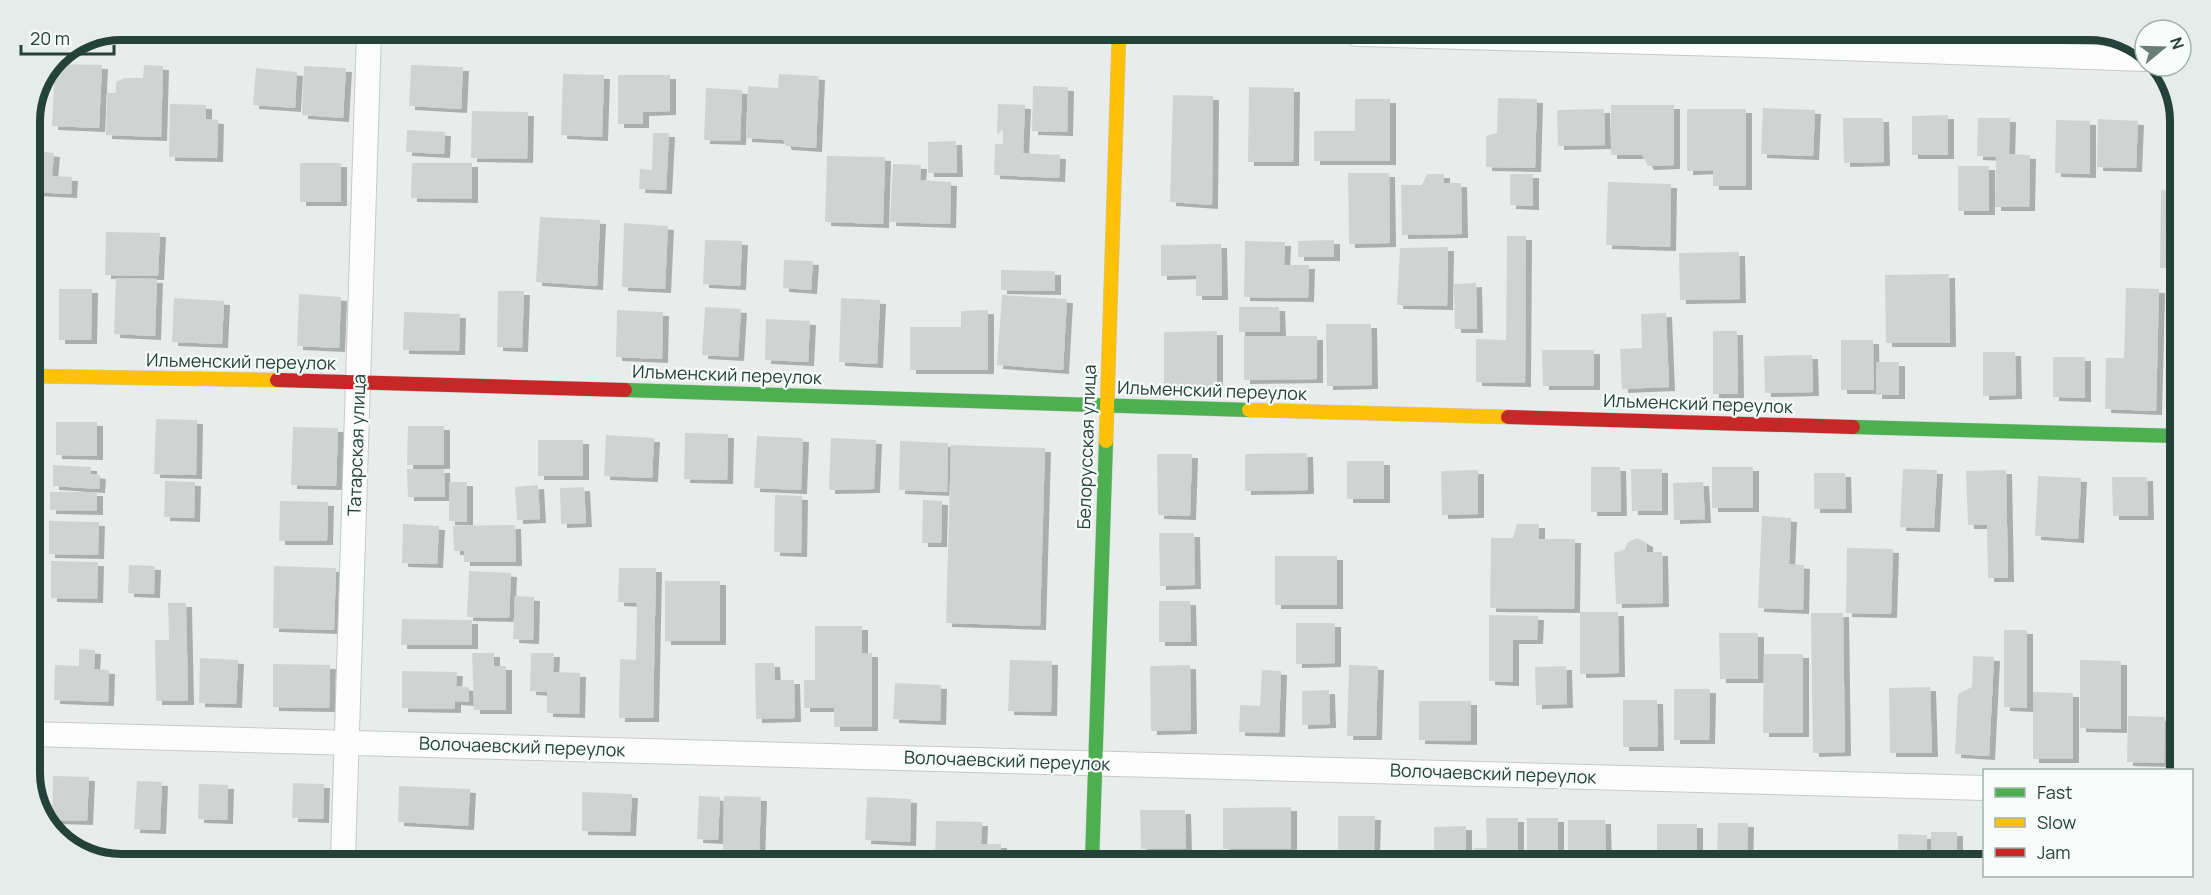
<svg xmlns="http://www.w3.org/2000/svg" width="2211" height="895" viewBox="0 0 2211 895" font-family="Manrope,sans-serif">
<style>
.building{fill:#cfd4d2;filter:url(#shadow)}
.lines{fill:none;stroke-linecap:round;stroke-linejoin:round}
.street-casing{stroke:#c5cac8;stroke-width:26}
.fast-casing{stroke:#c3cbc8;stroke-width:15}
.slow-casing{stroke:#c3cbc8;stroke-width:15}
.jam-casing{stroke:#c3cbc8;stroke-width:15}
.street{stroke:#fcfcfc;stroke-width:24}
.fast{stroke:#4caf50;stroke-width:14}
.slow{stroke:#ffc107;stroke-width:14}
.jam{stroke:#c62828;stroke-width:14}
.labels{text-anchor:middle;stroke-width:4.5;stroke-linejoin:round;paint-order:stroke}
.street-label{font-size:18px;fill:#24423a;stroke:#f7fbf9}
.rim{fill:none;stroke:#24423a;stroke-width:8}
</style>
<defs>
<filter id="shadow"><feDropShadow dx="6" dy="4" stdDeviation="0" flood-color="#0004"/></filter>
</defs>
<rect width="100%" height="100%" fill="#e8edeb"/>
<path class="building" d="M55 64 102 65 99 128 52 126Z
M144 65 163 66 161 137 106 135 107 93H116V82L125 78H143Z
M411 65 463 67 461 109 409 106Z
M304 66 346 68 343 118 302 115Z
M256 68 297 72 295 108 253 105Z
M563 74 604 75 602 137 561 135Z
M779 74 819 76 816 148 786 146 783 140 746 138 748 86 778 88Z
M618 75H670V111L643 112V124H618Z
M1033 86 1068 87 1067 132 1032 131Z
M1249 87 1294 88 1293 162H1248Z
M706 88 742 90 740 141 704 140Z
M1173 95 1213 96 1212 205 1170 202Z
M1498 98 1537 99 1535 168 1486 167V136L1497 133Z
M1355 99H1390V161H1314V131H1355Z
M170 104 206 105V119L218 120 217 158 169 157Z
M998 104 1025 105 1023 153 1060 155 1059 178 994 175 995 144H1003V130L997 134Z
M1611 105H1674V165L1648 166 1642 155H1611Z
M1763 108 1815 110 1813 156 1761 154Z
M1604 109 1605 145 1558 146 1557 110Z
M1687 109H1746V186H1713V170L1687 171Z
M472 111 528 112 527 159 471 158Z
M1948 115V155H1912V116Z
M1843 118H1883L1884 162 1844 163Z
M1978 118H2010L2009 154 2030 155 2029 207H1995L1996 157 1977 156Z
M2098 119 2138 121 2136 168 2097 167Z
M2056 120 2090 121V174L2055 173Z
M407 130 445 132 444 154 406 152Z
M653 133H669L666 190 639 189 640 169 652 170Z
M956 141 957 173H928V142Z
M33 151 54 153 52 176 72 177 71 194 31 192Z
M827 156 885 157 883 224 825 222Z
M300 163H341V202H300Z
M412 163H472V199L411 198Z
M893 164 921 165 920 180 951 182 950 224 890 222Z
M1958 166H1989V211H1958Z
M1348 173H1389L1390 243 1349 244Z
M1427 174H1444V183H1461L1462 234 1402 235 1401 185H1422Z
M1510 174H1533V206L1510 205Z
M1608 182 1671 184 1670 247 1606 245Z
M2161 190 2180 191 2179 268H2160Z
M540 217 600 220 597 286 536 282Z
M624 223 668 226 665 289 622 287Z
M106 232 160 233 158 276 105 275Z
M1507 236H1526L1525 383 1476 382V339L1506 340Z
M705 240 742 241 740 286 703 284Z
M1334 240V257H1298V241Z
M1245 241 1285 242 1284 265H1309L1308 298 1244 297Z
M1221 244 1222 296H1196V275L1161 276V245Z
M1448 247 1447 306 1397 305 1400 248Z
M1739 252 1740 299 1680 300 1679 253Z
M784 260 813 261 811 290 783 288Z
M1001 270 1055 271V291L1001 290Z
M1949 274 1950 343H1886L1885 275Z
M116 278 157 279 155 336 114 334Z
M1476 283 1477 329H1455L1454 284Z
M2126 288 2159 289 2156 411 2105 409 2106 358H2124Z
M59 289H92L91 340H59Z
M498 291H524L522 348 497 347Z
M299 294 341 297 339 348 297 346Z
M1002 295 1067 299 1063 370 997 365Z
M174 298 224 301 222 344 172 342Z
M841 298 880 300 877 364 839 362Z
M705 307 741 309 738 357 702 355Z
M1239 307H1279L1280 332H1239Z
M617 310 663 312 662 359 616 357Z
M988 310V370H910V327H961V311Z
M404 312 460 314 459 351 403 350Z
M1666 313 1669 387 1622 389 1620 349 1642 348 1641 314Z
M766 319 810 321 808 362 765 360Z
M1326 324H1371L1372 385 1327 386Z
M1217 331V385L1164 386V332Z
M1713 331H1737L1738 394H1713Z
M1244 336H1317V379L1244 380Z
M1841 340H1873L1874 390H1841Z
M1542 350H1594V386H1543Z
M1983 352H2015L2016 395 1983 396Z
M1812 355 1813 392 1765 393 1764 356Z
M2053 357H2085V398L2053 397Z
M1876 362H1899V395H1876Z
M156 419 197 420 196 475 154 474Z
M56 422H97V456L56 455Z
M408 426H444V465H407Z
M293 427 338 428 336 486 291 485Z
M685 433 728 434 727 480 684 479Z
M606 435 654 438 652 478 604 476Z
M757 436 803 438 801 490 754 488Z
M831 438 876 440 874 489 829 490Z
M538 440H583V476H538Z
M900 441 948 443 947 492 899 490Z
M951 445 1045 448 1040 626 946 623Z
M1307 453 1308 490 1245 491V454Z
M1157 454H1192L1190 516 1158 515Z
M1347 461H1384V499H1347Z
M53 465 91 467V474L100 475 99 489 53 486Z
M1591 467H1620L1621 512H1591Z
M1712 467H1753V508H1712Z
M407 469H444L445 497H408Z
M1631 469H1662V511H1632Z
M1903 469 1937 470 1934 528 1900 527Z
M1478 470V514L1442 515 1441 471Z
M2006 470 2008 578H1988L1987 525H1968L1966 471Z
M1814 473H1845L1846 509H1814Z
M2038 476 2081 478 2078 539 2035 536Z
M2112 477H2147L2148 516H2113Z
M165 481 195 482 194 518 164 517Z
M449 482H467V522L449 521Z
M1703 482 1705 519 1674 520 1673 483Z
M538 485 540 519 517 520 515 487Z
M584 487 586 523 561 524 560 488Z
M50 492H97V511L50 510Z
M775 495 802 496 801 553 774 552Z
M923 500 942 501 941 543H922Z
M280 501 328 502 327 541H279Z
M1762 516 1791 518 1789 564 1804 565 1803 610 1758 608Z
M49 521 99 522 98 555 49 554Z
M403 524 439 526 437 564 402 563Z
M1517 524H1539V539H1575L1574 609 1490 608 1491 538H1513Z
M515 525 516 562H464V551H454L453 526Z
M1159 533H1194L1195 585 1160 586Z
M1637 538 1647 543V552H1662L1663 603 1616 604 1614 553 1625 549 1628 542Z
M1847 548 1893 549 1891 614 1846 613Z
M1275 556H1337V605H1275Z
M51 561 98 562 97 599 51 598Z
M129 565 155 566 154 594 128 593Z
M274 566 336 568 334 630 273 628Z
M619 568H656L653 718H619L620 659 636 660 637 603 618 602Z
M469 571 511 573 509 618 467 617Z
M665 581H720V641H665Z
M515 596 534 597 533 640 513 639Z
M1159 601H1190L1191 642H1159Z
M168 603H186L188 701H156L155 640H169Z
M1580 612H1618L1619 673 1580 674Z
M1811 613H1843L1845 752 1813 753Z
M1489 615 1538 616 1537 640H1513V682L1489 681Z
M402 619 472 620V645H401Z
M1296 623H1335V663L1296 664Z
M815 626H862V653H872V727H834V708H804V680H815Z
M2004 630H2027V708L2004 707Z
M1719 633H1758V679H1720Z
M79 649 95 650 94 669 109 670 108 702 54 700 55 665 79 666Z
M472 653H494V666H506V710H474Z
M531 653H554L553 672 580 673 579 714 547 713V692L530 691Z
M1764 654H1803V733H1763Z
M1973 656 1994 657 1989 756 1955 754 1958 694 1972 687Z
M200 658 238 660 236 704 199 703Z
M1010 660 1052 661 1051 712 1008 711Z
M2080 660 2121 661V729L2080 728Z
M755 663H774L775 680H794L795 718 756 719Z
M273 664 330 665 329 708 273 707Z
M1190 665 1191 730 1151 731 1150 666Z
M1349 665 1378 666 1376 736H1347Z
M1566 666 1567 704 1536 705 1535 667Z
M1262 670 1281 671 1279 733 1239 732 1240 705 1260 706Z
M402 671 457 672 456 686 469 687V702L455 701V709L402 708Z
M895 683 941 685 940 721 893 719Z
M1930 687 1932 753H1890L1889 688Z
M1674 689H1710L1709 740H1674Z
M1329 690 1330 724 1302 725V691Z
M2033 692 2073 693V759H2033Z
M1623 700H1657L1658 747H1623Z
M1419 701H1471V741L1419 740Z
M2172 711H2175V761H2173Z
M2128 716 2165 717 2164 763 2127 762Z
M53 776 89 777 87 821 52 820Z
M137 781 162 782 160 830 134 829Z
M293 783 324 784 323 819 292 818Z
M199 784 228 785 227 820 198 819Z
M399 786 470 789 468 826 398 822Z
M582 792 632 794 630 832 582 831Z
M699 796 720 797 718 840 697 839Z
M724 796 761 797 759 858 723 857Z
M867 797 911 799 910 842 865 840Z
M1291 807V849H1223V808Z
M1140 810H1185L1186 849H1141Z
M1338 816H1375L1374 851H1338Z
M1486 818H1518V863H1475L1474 848H1487Z
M1527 818H1558V863H1527Z
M1568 820H1605L1606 863H1568Z
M936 821 982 822 981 844H1001L1000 861H935Z
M1718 823H1748L1747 864H1717Z
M1657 824H1697V864H1657Z
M1466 826V863H1420V860L1434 859V827Z
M1931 832H1957V865L1931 864Z
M1898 834 1927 835V864H1898Z
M401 853 460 856V859H401Z
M233 855 269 856V859H233Z
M1626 856 1634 860 1635 863H1612Z"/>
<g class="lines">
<defs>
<path id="street" d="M1357 34 1759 45 2145 59
M30 734 1984 788
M343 859 369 31"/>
<path id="fast" d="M625 390 1249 410
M1853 427 2178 436
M1092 862 1106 441"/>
<path id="slow" d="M30 376 277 380
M1249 410 1508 417
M1106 441 1119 33"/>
<path id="jam" d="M277 380 625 390
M1508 417 1853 427"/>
</defs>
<use href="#street" class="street-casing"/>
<use href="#fast" class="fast-casing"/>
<use href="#slow" class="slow-casing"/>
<use href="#jam" class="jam-casing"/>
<use href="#street" class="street"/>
<use href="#fast" class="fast"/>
<use href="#slow" class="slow"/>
<use href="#jam" class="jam"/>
</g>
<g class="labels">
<g class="street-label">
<text transform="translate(241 362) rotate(1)" y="6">Ильменский переулок</text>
<text transform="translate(727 375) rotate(2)" y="6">Ильменский переулок</text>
<text transform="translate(1212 391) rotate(2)" y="6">Ильменский переулок</text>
<text transform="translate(1698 404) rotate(2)" y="6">Ильменский переулок</text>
<text transform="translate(357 445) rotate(-88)" y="6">Татарская улица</text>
<text transform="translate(1087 447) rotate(-88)" y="6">Белорусская улица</text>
<text transform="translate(522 747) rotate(2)" y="6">Волочаевский переулок</text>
<text transform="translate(1007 761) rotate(2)" y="6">Волочаевский переулок</text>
<text transform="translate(1493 774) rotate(2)" y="6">Волочаевский переулок</text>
</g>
</g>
<path d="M0 0H2211V895H0ZM121 40H2089A81 81 0 0 1 2170 121V773A81 81 0 0 1 2089 854H121A81 81 0 0 1 40 773V121A81 81 0 0 1 121 40Z" fill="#e6ecea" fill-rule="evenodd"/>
<path class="rim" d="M121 40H2089A81 81 0 0 1 2170 121V773A81 81 0 0 1 2089 854H121A81 81 0 0 1 40 773V121A81 81 0 0 1 121 40Z"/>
<rect x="1983" y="769" width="210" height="108" fill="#f7fbf9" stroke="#a3b1ad" stroke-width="1.5"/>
<rect x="1995" y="788" width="30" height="9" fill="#4caf50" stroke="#a3b1ad" stroke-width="1.5"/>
<text x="2037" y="799" font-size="18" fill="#24423a">Fast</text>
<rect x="1995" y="818" width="30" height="9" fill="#ffc107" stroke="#a3b1ad" stroke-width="1.5"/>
<text x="2037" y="829" font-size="18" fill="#24423a">Slow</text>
<rect x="1995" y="848" width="30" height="9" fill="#c62828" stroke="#a3b1ad" stroke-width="1.5"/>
<text x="2037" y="859" font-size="18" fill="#24423a">Jam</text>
<g transform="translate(2163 48) rotate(71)"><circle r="28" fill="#f7fbf9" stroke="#a3b1ad" stroke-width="1.5"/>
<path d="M0-4.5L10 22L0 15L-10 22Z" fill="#697e78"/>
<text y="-9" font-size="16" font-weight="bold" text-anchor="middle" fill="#24423a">N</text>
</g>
<path d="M21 45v9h93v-9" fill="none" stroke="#24423a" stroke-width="3"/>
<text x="30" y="45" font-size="18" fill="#24423a" stroke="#f7fbf9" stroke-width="4.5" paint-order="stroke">20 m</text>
</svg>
